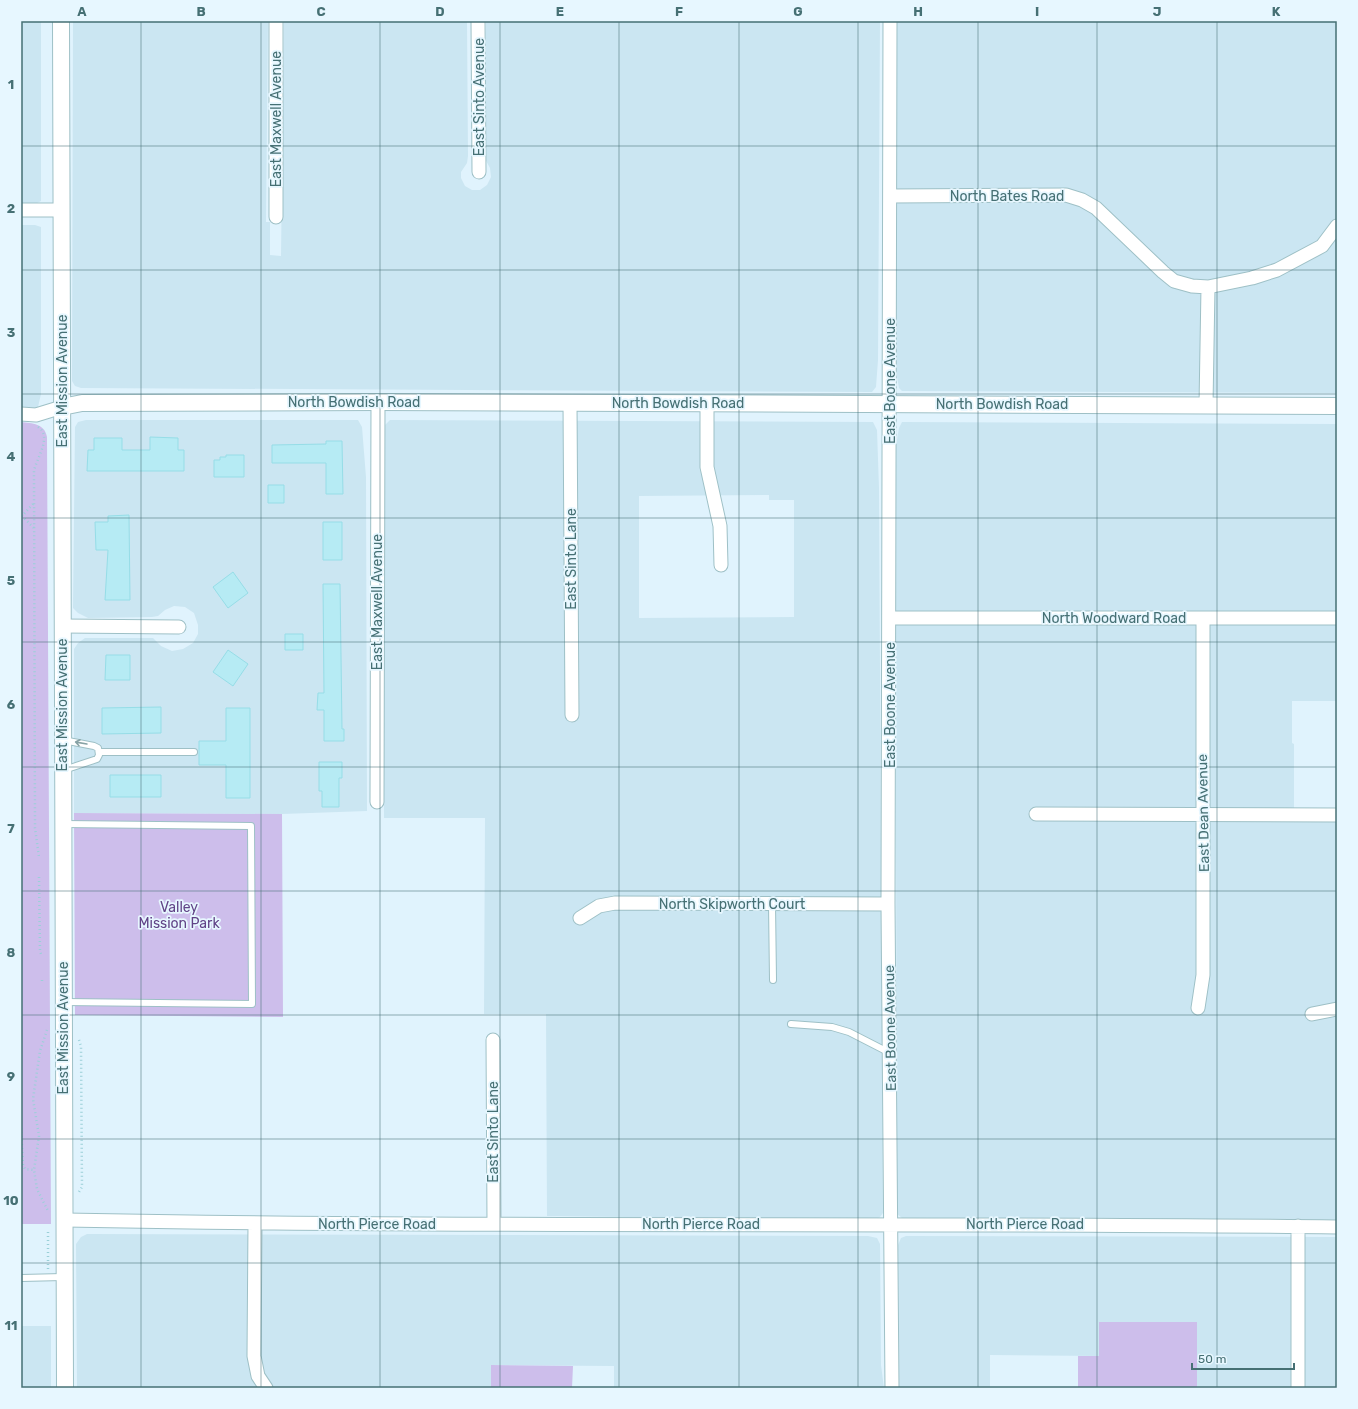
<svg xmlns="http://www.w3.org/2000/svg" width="1358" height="1409" viewBox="0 0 1358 1409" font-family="Rubik,sans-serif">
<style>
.residential{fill:#cbe6f2;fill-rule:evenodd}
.green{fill:#cdbeeb}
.building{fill:#b6ebf4;stroke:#96dde7}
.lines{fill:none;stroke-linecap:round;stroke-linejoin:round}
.service-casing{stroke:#9ec0c6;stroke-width:8}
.minor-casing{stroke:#9ec0c6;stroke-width:15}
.tertiary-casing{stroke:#9ec0c6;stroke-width:18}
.path{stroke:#9ad0d8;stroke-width:2.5;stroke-dasharray:1 3;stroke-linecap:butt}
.service{stroke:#fff;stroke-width:6}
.minor{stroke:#fff;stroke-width:13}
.tertiary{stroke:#fff;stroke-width:16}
.oneway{stroke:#87a2a5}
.grid{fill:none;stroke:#467074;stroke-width:1;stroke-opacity:0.55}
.labels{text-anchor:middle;stroke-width:3.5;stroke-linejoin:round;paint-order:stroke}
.street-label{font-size:14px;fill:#467074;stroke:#e7f7ff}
.park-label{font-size:14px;fill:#614387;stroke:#e7f7ff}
.neatline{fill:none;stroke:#467074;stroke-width:1.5}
.grid-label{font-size:13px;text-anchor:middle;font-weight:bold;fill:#467074}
</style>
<rect width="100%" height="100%" fill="#e0f3fd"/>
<path class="residential" d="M21 21H41V201L35 204H21Z
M73 21H268L266 222H270V255L281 256 284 21H467L468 156 467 163 461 172V178L465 186 472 190H480L487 185 491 177 490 168 484 157 486 21H880L878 360 876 387 872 392 81 388 75 386 72 381Z
M895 21H1337V393L902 391 899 388 894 359Z
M21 225H35L41 227V394L38 407 35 408H21Z
M86 420H358L362 427 366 477 367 811 282 814 74 813V649L78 643 85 638H153L161 646 172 651 183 649 193 643 198 634V625L194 613 185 607 174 606 165 610 158 616 152 617 88 618 78 613 73 608 75 427 78 422Z
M390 420 873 422 877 430 879 488 883 1213 880 1217 874 1220 547 1216 546 1014H484L485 818H384L382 443 385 425ZM769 495V500H794V617L639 618V496Z
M902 422 1337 424V701H1292V743L1294 744V809H1337V1222L910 1221 902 1218 897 1214 895 451 899 428Z
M87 1234 868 1236 877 1238 880 1244 881 1365 884 1388H614V1366L491 1365V1388H77L76 1244 81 1237Z
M906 1236 1337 1237V1388H1197V1322H1100L1099 1356 990 1355V1388H899L898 1245 901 1238Z
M21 1326H51V1388H21Z"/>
<path class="green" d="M21 422C32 423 45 424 47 437L51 1224H21Z
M74 813 282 814 283 1017 75 1015Z
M1099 1322H1197V1388H1078V1356H1099Z
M491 1365 573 1366 572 1388H491Z"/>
<path class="building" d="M150 437 178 438V450H184V471H87L88 450H94V438H122V450H150Z
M326 441H342L343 494H326V463H272V445L326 444Z
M226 455H244V477H214V460H220V457H226Z
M268 485H284V503H268Z
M129 515 130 600H105L108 550H96L95 522H108V516Z
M323 522H342V560H323Z
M233 572 248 593 228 608 213 587Z
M323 584H340L342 729H344V741H324V710H317L318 693H324Z
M285 634H303V650H285Z
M228 650 248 664 233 686 213 672Z
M106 655H130V680H105Z
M161 707V733L102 734V708Z
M226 708H250V798H226V765H199V741H226Z
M319 762H342V778H339V807H322V791H319Z
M110 775H161V797H110Z"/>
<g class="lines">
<defs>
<path id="service" d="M63 740 94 746 98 748 99 755 97 759 64 770
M99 752H194
M64 824 251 826 252 1004 64 1002
M772 904 773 980
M791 1024 832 1027 849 1032 890 1053
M21 1278 63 1277"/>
<path id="minor" d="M276 21V217
M478 21 479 172
M890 21 888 904 892 1388
M890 196 1066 195 1082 200 1096 208 1163 272 1174 281 1192 286 1208 287 1252 278 1277 270 1322 246 1337 226
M21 210H62
M570 403 572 715
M707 404V467L720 526 721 565
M1206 405 1208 287
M21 414 36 415 62 407
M890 618H1337
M62 626 179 627
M377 802 378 402
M1036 814 1337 815
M580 918 599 906 615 903 888 904
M1198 1008 1203 975V618
M1312 1014 1337 1009
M493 1040 494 1224
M65 1220C489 1228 913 1222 1337 1227
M255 1224 254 1356 258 1376 266 1388
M1298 1226V1388"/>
<path id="tertiary" d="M61 21 65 1388
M62 407 82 403 378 402 1337 406"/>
</defs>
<use href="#service" class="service-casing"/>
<use href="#minor" class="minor-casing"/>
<use href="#tertiary" class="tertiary-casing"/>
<path class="path" d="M38 427C53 436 36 459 34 471L35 828 39 857
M33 504 22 516 34 528
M39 877 40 951 41 954
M42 981V978
M47 1030 40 1051 33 1099 39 1136 34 1170 37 1189 48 1211
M79 1040 81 1046 82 1187 79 1192
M21 1128 23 1165 25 1169 34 1170
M48 1269V1230"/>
<use href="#service" class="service"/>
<use href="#minor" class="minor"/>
<use href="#tertiary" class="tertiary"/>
</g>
<defs><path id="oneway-shaft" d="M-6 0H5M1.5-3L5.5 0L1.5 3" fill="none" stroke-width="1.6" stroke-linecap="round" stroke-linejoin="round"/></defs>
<use class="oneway" href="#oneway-shaft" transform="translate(81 743) rotate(-170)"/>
<path class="grid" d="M141 21V1388M261 21V1388M380 21V1388M500 21V1388M619 21V1388M739 21V1388M858 21V1388M978 21V1388M1097 21V1388M1217 21V1388M21 146H1337M21 270H1337M21 394H1337M21 518H1337M21 642H1337M21 767H1337M21 891H1337M21 1015H1337M21 1139H1337M21 1263H1337"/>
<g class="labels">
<g class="street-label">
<text transform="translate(479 97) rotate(-90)" y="5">East Sinto Avenue</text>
<text transform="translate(276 119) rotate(-90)" y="5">East Maxwell Avenue</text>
<text x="1007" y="201">North Bates Road</text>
<text transform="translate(62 381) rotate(-90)" y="5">East Mission Avenue</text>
<text transform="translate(890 381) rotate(-90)" y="5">East Boone Avenue</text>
<text x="354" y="407">North Bowdish Road</text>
<text x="678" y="408">North Bowdish Road</text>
<text x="1002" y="409">North Bowdish Road</text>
<text transform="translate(571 559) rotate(-90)" y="5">East Sinto Lane</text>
<text transform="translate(377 602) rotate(-90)" y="5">East Maxwell Avenue</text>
<text x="1114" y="623">North Woodward Road</text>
<text transform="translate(62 705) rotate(-90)" y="5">East Mission Avenue</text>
<text transform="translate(890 705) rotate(-90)" y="5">East Boone Avenue</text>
<text transform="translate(1203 813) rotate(-91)" y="5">East Dean Avenue</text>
<text x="732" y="909">North Skipworth Court</text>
<text transform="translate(63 1028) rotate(-90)" y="5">East Mission Avenue</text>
<text transform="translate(890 1028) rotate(-91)" y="5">East Boone Avenue</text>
<text transform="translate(493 1132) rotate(-90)" y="5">East Sinto Lane</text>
<text x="377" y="1229">North Pierce Road</text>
<text x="701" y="1229">North Pierce Road</text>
<text x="1025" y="1229">North Pierce Road</text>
</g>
<g class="park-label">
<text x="179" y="912">Valley<tspan x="179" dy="16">Mission Park</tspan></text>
</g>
</g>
<rect width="1358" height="1409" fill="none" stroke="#e7f7ff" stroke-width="44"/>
<path d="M1192 1363v6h102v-6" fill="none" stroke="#467074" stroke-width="2"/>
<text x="1198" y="1363" font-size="12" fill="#467074" stroke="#e7f7ff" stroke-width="3" paint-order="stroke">50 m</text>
<rect x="22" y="22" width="1314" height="1365" class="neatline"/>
<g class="grid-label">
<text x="82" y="16">A</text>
<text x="201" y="16">B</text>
<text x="321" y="16">C</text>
<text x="440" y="16">D</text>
<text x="560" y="16">E</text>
<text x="679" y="16">F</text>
<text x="798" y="16">G</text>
<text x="918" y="16">H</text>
<text x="1037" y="16">I</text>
<text x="1157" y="16">J</text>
<text x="1276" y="16">K</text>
<text x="11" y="89">1</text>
<text x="11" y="213">2</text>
<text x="11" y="337">3</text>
<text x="11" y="461">4</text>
<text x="11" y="585">5</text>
<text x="11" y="709">6</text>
<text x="11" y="833">7</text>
<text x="11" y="957">8</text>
<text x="11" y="1081">9</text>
<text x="11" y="1205">10</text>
<text x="11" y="1330">11</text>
</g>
</svg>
